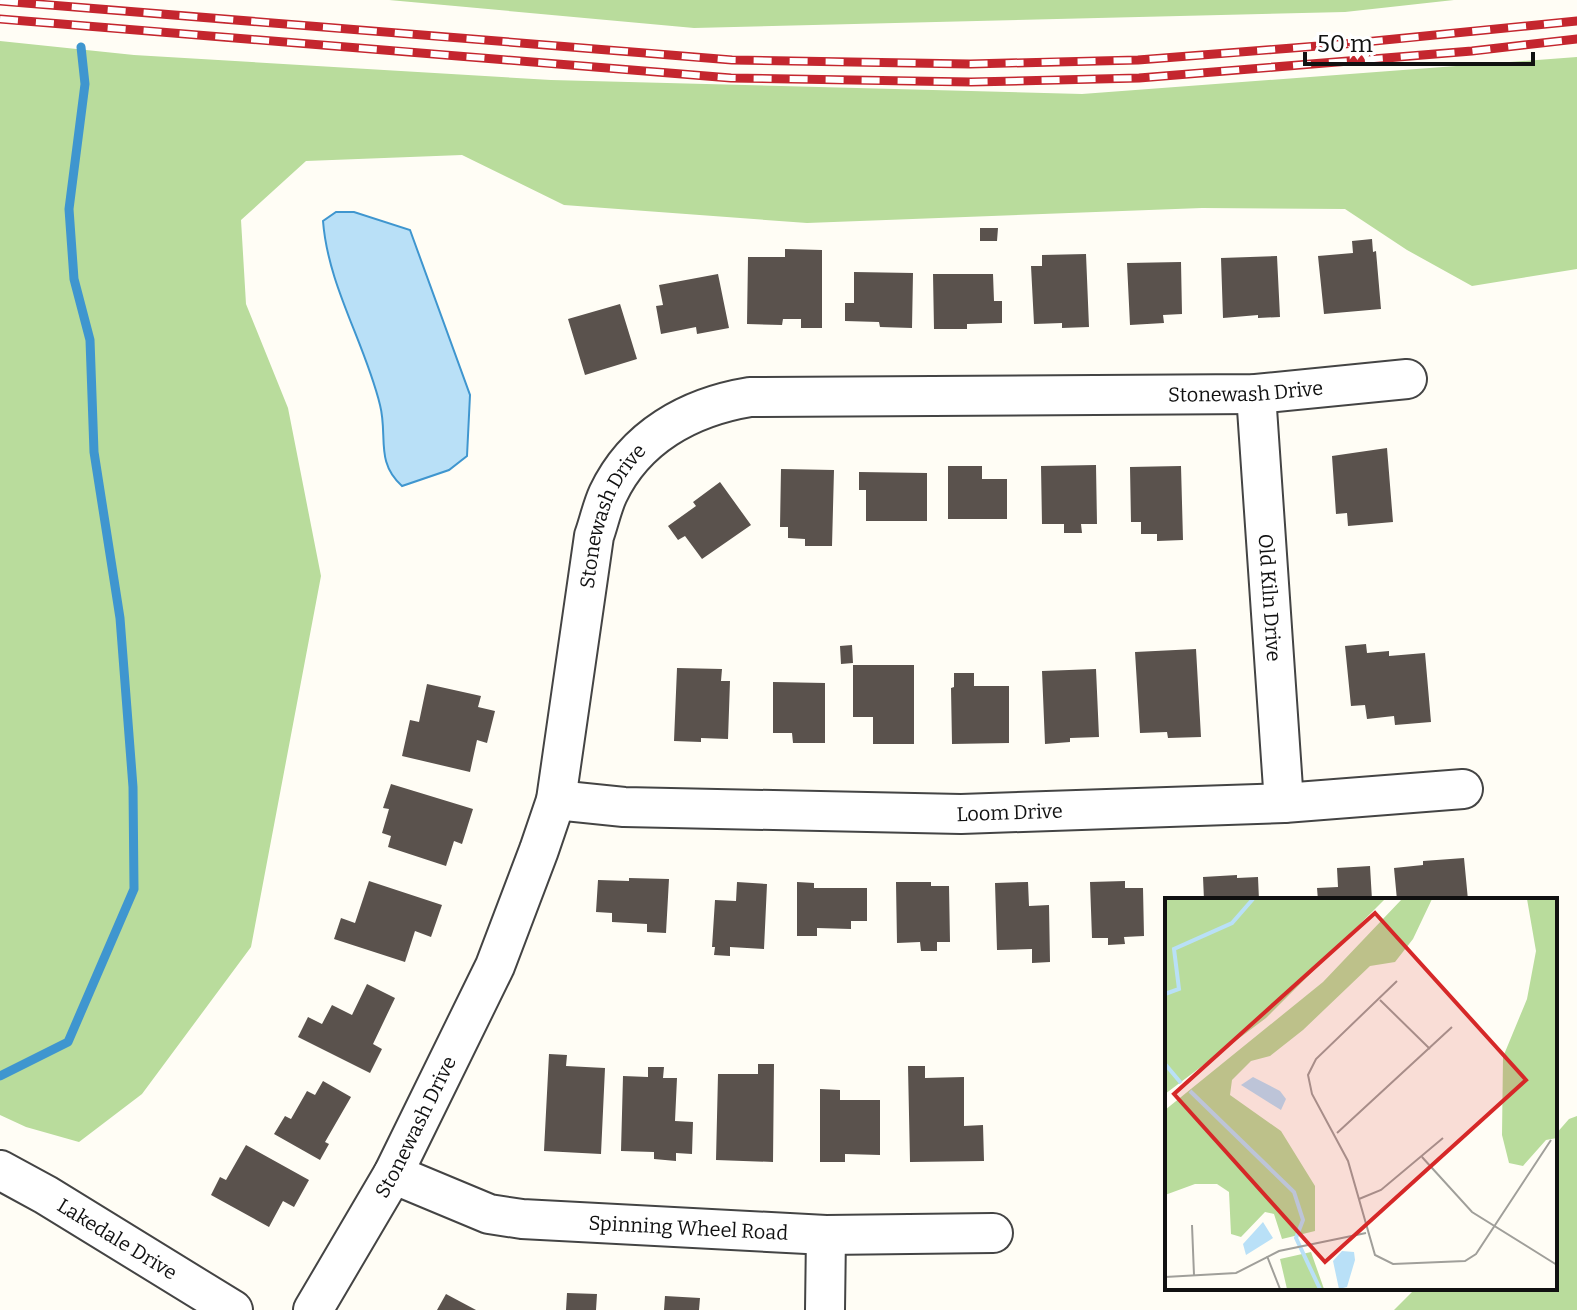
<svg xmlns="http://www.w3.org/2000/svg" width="1577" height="1310" viewBox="0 0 1577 1310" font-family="Bitter,serif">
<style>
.forest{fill:#b9dc9c}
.water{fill:#b9e0f7;stroke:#3f96cf;stroke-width:2}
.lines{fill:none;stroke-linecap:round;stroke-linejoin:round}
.stream{stroke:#3f96cf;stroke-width:9}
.building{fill:#5a524d}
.minor-casing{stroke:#444;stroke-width:42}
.minor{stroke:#fff;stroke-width:38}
.rail-casing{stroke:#c4262e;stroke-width:9}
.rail{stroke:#fff;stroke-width:6;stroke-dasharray:18;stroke-linecap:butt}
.labels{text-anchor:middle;stroke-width:8;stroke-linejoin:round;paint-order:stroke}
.street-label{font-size:20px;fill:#111;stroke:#fff}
.inset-river{fill:none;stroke:#b9e0f7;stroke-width:4}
.inset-road{fill:none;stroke:#a09f9a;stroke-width:2}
.view{fill:#d62828;fill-opacity:0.15;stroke:#d62828;stroke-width:4}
.inset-edge{fill:none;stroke:#111;stroke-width:4}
</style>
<rect width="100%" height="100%" fill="#fffdf5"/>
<path class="forest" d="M389 0H1454L1345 12 694 28Z
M0 41 134 55 551 80 1082 94 1577 57V269L1472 286 1407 250 1345 209 1202 208 807 223 564 205 462 155 306 161 241 220 246 304 288 408 321 576 251 947 142 1094 79 1142 26 1127 0 1115Z
M1577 1116V1310H1394L1416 1288H1555V1135L1569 1119Z"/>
<path class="water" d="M336 212H354L410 230 470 395 467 456 449 470 402 486C375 462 388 436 380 405 365 343 328 286 323 221Z"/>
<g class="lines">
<path class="stream" d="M0 1076 68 1042 134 889 133 787 120 618 94 452 90 340 74 279 69 209 85 84 81 47"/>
</g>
<path class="building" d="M980 228H998L997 241H980Z
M1372 239 1373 252 1376 251 1381 309 1324 314 1318 256 1353 253 1352 241Z
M785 249 822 250V328H801V319H783L782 325 747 324 748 257H785Z
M1086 254 1089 327 1062 328V323L1034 324 1031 266H1042V255Z
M1277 256 1280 317 1258 318V315L1223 318 1221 258Z
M1181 262 1182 314 1163 315 1164 323 1130 325 1127 263Z
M854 272 913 273 912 328 880 327 879 322 845 321V303H854Z
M718 274 729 328 697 334 696 327 661 334 656 306 663 305 659 285Z
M933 274H993L994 301H1002V323L967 324V329H934Z
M620 304 637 359 585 375 568 319Z
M1387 448 1393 522 1348 526 1347 513 1336 514 1332 456Z
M1096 465 1097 524H1081L1082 533H1064V524H1042L1041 466Z
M948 466H982V479H1007V519H948Z
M1181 466 1183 540 1157 541V534H1141V522H1131L1130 467Z
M781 469 834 470 832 546H805V539L788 538V527H780Z
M859 472 927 473V521H866V490H859Z
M720 482 751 525 702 559 685 536 678 540 668 526 696 506 693 502Z
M1366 644 1367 653 1389 651V656L1425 653 1431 722 1395 725 1394 716 1367 719 1365 705 1351 706 1345 646Z
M852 645 853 663 841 664 840 646Z
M1196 649 1201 737 1168 738 1167 732 1140 733 1135 652Z
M853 665H914V744H873V717H853Z
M677 668 722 669 721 681H730L728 739 701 738V742L674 741Z
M1096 669 1099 737 1070 738V742L1045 744 1042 671Z
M954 673H974V686H1009V743L952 744 951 688 954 687Z
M773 682 825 683V743H793L792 733H773Z
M427 684 481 696 478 707 495 711 487 743 477 740 470 772 402 756 410 720 419 722Z
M391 784 473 809 462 844 454 841 446 866 388 847 391 836 382 833 389 809 383 808Z
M1464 858 1468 900H1397L1394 868 1423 865V861Z
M1370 866 1372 900H1318L1317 888 1338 887 1337 868Z
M1237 875V878L1258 877 1259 900H1204L1203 877Z
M629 878 669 879 666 933 647 932V924L612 922V913L596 912 598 880 629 881Z
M369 881 442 905 431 937 415 931 405 962 334 939 341 918 355 923Z
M1125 881V888H1143L1144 936 1124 937 1125 944 1108 945V938H1092L1090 882Z
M737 882 767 884 764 949 730 947V956L714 955 715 947H712L715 900 736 901Z
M797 882 814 883V888H867V921H851V929L817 928V936H797Z
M896 882H931V886H949L950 942H937V951H921L920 942 897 943Z
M1028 882 1029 906 1049 905 1050 962 1032 963V949L997 950 995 883Z
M367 984 395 998 373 1044 382 1049 370 1073 298 1037 308 1017 322 1024 332 1005 352 1015Z
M549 1054 567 1055 566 1066 605 1068 601 1154 544 1151Z
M758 1064H774L773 1162 716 1160 718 1074H758Z
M908 1066H925V1078L964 1077V1126L983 1125 984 1161 910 1162Z
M648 1067H664L663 1078H677L675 1121 693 1122 692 1154 676 1153V1161L654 1159V1152L621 1151 623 1076 648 1077Z
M323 1081 351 1097 325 1142 329 1144 320 1160 274 1134 285 1116 291 1119 307 1091 315 1095Z
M820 1089 840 1090V1100H880V1155L845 1154V1162H820Z
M246 1145 309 1180 294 1207 283 1201 269 1227 211 1195 220 1177 226 1180Z
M567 1293 597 1294 596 1310H566Z
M446 1294 476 1310H437Z
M665 1296 700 1298 699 1310H664Z"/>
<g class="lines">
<defs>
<g id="minor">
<path id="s1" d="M1256 394 1284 803"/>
<path id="s2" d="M556 800 624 807 961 814 1284 803 1463 789"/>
<path id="s3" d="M0 1170 46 1195 233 1310"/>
<path id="s4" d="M393 1174 489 1214 522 1219 826 1235 993 1233"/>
<path id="s5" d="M313 1310 393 1174 495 966 539 850 556 800 594 536C599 522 602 507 608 494 635 437 689 407 750 397L1256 394 1407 379"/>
<path d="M825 1310 826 1235"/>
</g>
</defs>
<use href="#minor" class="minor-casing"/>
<use href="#minor" class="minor"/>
<defs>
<path id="rail" d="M0 1 732 60 970 64 1138 60 1344 44 1577 21
M0 19 731 78 971 82 1139 78 1472 51 1577 39"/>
</defs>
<use href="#rail" class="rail-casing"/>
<use href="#rail" class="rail"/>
</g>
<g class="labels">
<g class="street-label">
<text dy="7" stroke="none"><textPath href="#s5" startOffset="1552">Stonewash Drive</textPath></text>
<text dy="7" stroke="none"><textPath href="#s5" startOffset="858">Stonewash Drive</textPath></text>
<text dy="7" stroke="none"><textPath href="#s1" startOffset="204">Old Kiln Drive</textPath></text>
<text dy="7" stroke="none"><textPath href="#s2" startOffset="454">Loom Drive</textPath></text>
<text dy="7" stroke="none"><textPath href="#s5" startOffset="210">Stonewash Drive</textPath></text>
<text dy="7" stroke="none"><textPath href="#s4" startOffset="304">Spinning Wheel Road</textPath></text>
<text dy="7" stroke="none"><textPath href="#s3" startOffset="136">Lakedale Drive</textPath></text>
</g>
</g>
<g transform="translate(1165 898)">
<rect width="392" height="392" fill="#fffdf5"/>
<path d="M0 1H220L101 120 0 196ZM237 1H267L248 41 230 64 205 68 138 132 105 158 86 163 67 182 65 197 116 233 150 288V333L117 341 109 316 100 314 76 339 66 336 64 294 52 286H30L0 297V212L158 84ZM362 1H392V240L381 242 358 268 344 265 337 237 338 159 362 101 371 53ZM146 354 159 391H122L115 361Z" fill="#b9dc9c"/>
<path d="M88 179 115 193 121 201 116 212 76 187ZM98 324 108 340 81 357 78 346ZM177 353 189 354 190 362 182 389 174 391 168 363Z" fill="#b9e0f7"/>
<path class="inset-river" d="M0 96 14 91 9 51 67 25 88 1M0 166 16 185M25 193 129 294 138 322 131 340 155 391"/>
<path class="inset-road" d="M232 83 151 161 143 177 147 196 183 263 210 357 228 366 300 363 311 356 386 242M215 102 265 151M172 235 287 129M257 259 307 314 392 367M194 301 216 292 278 240M27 327 29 377M102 358 115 391M0 379 71 375 114 353 201 335"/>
<path class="view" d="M210 15 361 182 160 364 9 196Z"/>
<rect width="392" height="392" class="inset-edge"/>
</g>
<path d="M1305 52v12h228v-12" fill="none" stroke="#111111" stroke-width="4"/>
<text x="1317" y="52" font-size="24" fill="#111111" stroke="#ffffff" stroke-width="6" paint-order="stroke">50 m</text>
</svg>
